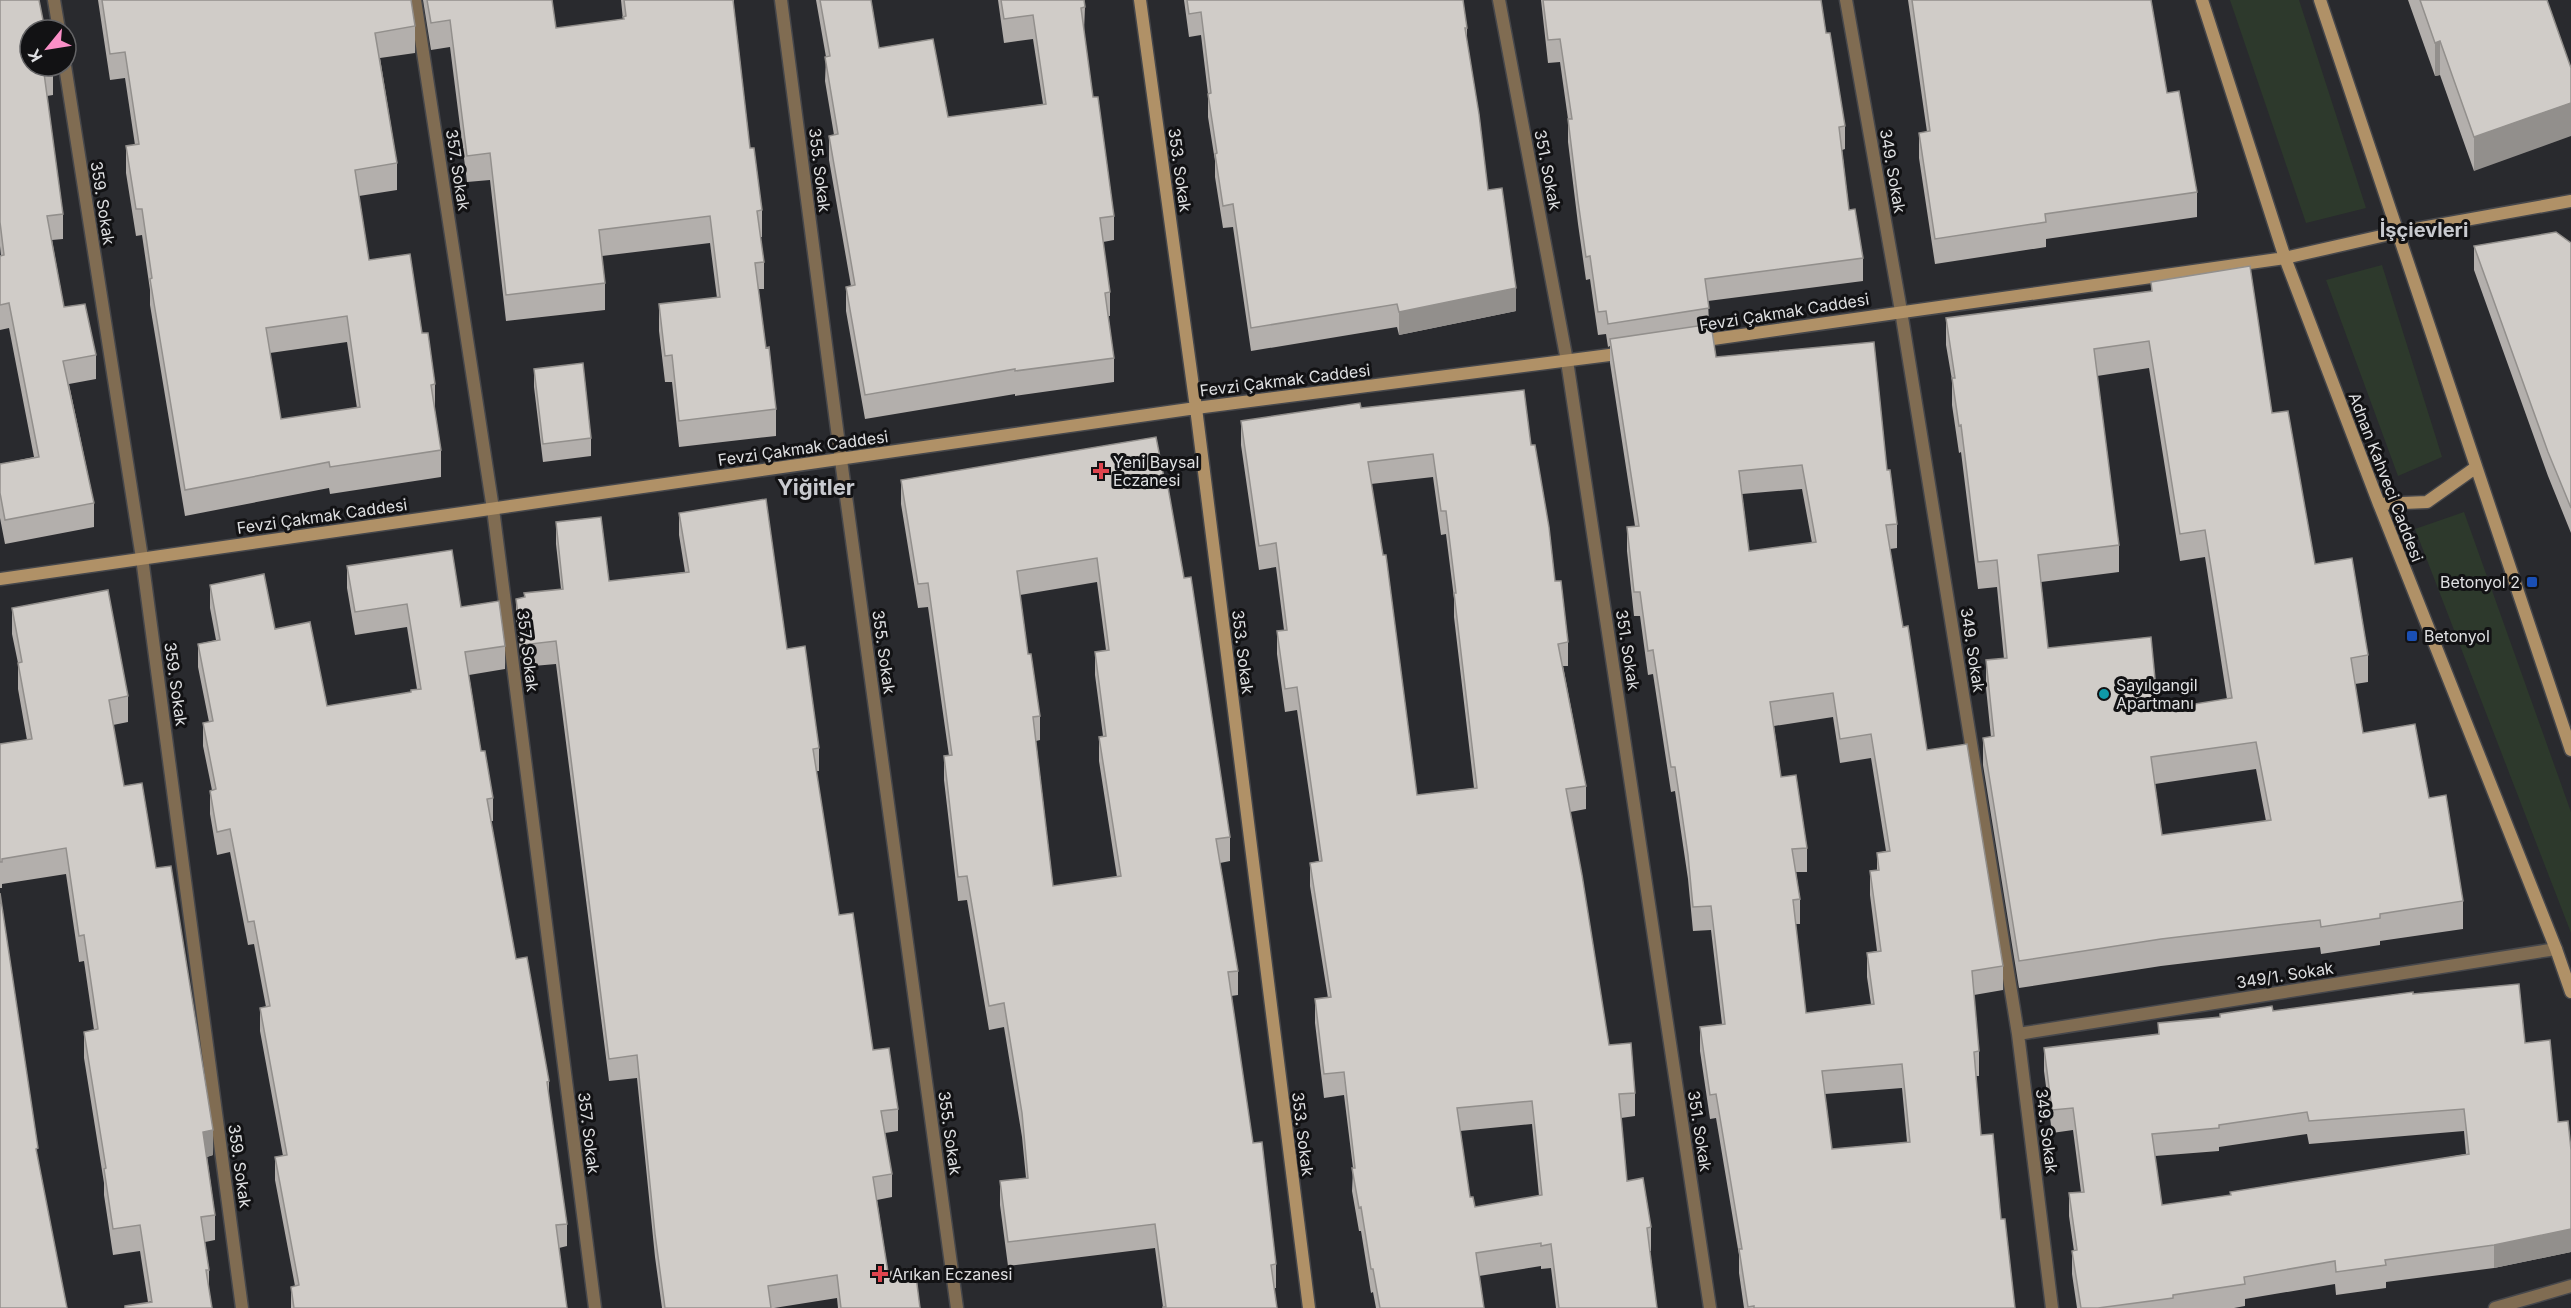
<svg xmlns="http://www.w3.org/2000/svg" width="2571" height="1308" viewBox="0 0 2571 1308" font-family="Inter,sans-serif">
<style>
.green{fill:#2d392c}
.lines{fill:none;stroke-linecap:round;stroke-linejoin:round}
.street-casing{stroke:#46474b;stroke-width:15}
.secondary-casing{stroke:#46474b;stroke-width:15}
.street{stroke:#806c52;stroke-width:12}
.secondary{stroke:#b09167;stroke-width:12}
.wall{fill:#b3afac;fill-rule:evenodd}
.shaded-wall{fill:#928f8c}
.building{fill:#d0ccc8;stroke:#928f8c;stroke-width:1.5;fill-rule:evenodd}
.health-dot{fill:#e0444e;stroke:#121214;stroke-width:2}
.transit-dot{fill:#1a4fb4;stroke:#121214;stroke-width:2}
.culture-dot{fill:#0f9aa8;stroke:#121214;stroke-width:2}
.labels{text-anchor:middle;stroke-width:6;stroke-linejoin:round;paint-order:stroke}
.street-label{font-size:16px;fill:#dfe0e2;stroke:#121214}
.poi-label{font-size:16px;fill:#dfe0e2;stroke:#121214;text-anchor:start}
.quarter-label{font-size:20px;font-weight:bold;fill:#c8cacf;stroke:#121214}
.district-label{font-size:22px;font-weight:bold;fill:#c8cacf;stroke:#121214}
</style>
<rect width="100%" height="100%" fill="#292a2e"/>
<path class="green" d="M2230 0H2299L2366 208 2306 223Z
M2382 265 2442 457 2398 476 2326 280Z
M2464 512 2571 812V933L2415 529Z"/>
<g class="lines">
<defs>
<path id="street" d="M54 0 59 30
M415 0 493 509 595 1308
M781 0 841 460 957 1308
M1499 0 1567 361 1710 1308
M1846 0 1901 311 2018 1034 2052 1308
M65 66 142 558 242 1308
M2018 1034 2556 949
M2495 1308 2571 1286"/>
<path id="secondary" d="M1140 0 1196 408 1309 1308
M2202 0 2285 258 2379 504 2556 949 2571 992
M2320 0 2571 750
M1699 341 2285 258 2399 232 2571 201
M2379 504 2427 502 2475 468
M0 579 1196 408 1625 353"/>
</defs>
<use href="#street" class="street-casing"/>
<use href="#secondary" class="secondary-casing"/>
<use href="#street" class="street"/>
<use href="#secondary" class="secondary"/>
</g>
<path class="wall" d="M0 0 53 71V95L47 96 63 214V239L52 240 64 307 96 355V379L69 384 94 503V527L5 544 0 518V464L34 457 9 328 0 330V256H1L0 246Z
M98 0H411L415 26V53L380 58 397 163V190L359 196 369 260 422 333 435 384V411L441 450V477L330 494 329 488 185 516 150 305V290L142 235 136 236 126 173V146L135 145 125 78 110 80ZM347 342 357 408 281 419 270 353Z
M423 0H552L556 28 623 20 621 0H734V8L750 148 762 210V237H760L764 262V289H758L766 348 776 409V436L679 447 672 382H665L659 331V304L717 298 710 243 602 256 605 283V310L506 321 490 180 467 182 450 47 431 50Z
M816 0H871L879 48 948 117 1043 104 1033 39 1004 43 998 0H1084L1085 7 1084 32 1093 97 1114 216V240L1103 242 1110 292V316H1108L1114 358V382L1015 396V394L865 419 846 311V287L851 286 829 160V136L834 135 825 81 826 57Z
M1184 0H1463L1467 28V41L1488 190 1516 311 1399 335 1397 327 1251 351 1233 227 1223 228 1215 177V161L1208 117V94L1201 35 1189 37Z
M1541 0H1821L1826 33 1845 126V149L1842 150 1849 210 1863 258V281L1708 301 1709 324 1716 357 1887 470 1897 524V548L1890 549 1903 627 1927 750 2003 966V990L1974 995 1979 1051V1076H1976L1981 1135 2001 1219 2015 1308H1744L1739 1273V1255L1716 1118 1710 1119 1700 1051V1027L1722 1024 1711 930 1693 931 1688 879 1675 791 1671 792 1653 674 1648 675 1640 616H1634L1627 551V527L1635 526 1610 363V346L1608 347 1606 334 1598 335 1590 279 1586 280 1578 224 1568 142V119L1560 62 1548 63ZM1802 489 1812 543 1749 551 1742 494ZM1833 717 1840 763 1871 758 1886 851 1877 853V870L1870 871V895L1877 951 1867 953V977L1871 1004 1806 1013 1795 924H1800V899L1796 872H1807V848L1781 777 1774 726ZM1902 1088 1907 1142 1832 1149 1825 1094Z
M1908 0H2151L2167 93 2197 192V217L2046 239V247L1935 264 1919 158V133L1927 132Z
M2408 0H2547L2474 171 2440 75 2435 76Z
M2571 243V533L2548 476 2474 270V246Z
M2151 282 2272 413 2315 564 2368 655V682L2355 684 2363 733 2429 798 2463 901V929L2380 941V945L2321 954 2320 947 2161 966 2019 988 1983 765V738L1991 737 1986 688V660L2004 659 1997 587 1978 589 1961 452 1959 453 1952 405V380L1946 345V318L2151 291ZM2149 368 2180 561 2205 557 2227 699 2158 710 2048 648 2041 582 2119 572V545L2097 376ZM2256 769 2266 821 2162 835 2155 784Z
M534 369 591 438V456L543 462 534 387Z
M1361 408 1531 445 1555 581 1568 642V666H1563L1586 786V809L1570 812 1609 1045 1635 1093V1116L1621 1118 1627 1181 1651 1227V1251H1650L1657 1308H1556L1551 1268 1541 1269V1266L1479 1276 1484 1308H1376L1373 1292 1371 1293 1361 1231H1359L1352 1191 1353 1168 1344 1095 1324 1098 1315 1023V999L1328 998 1310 886V863L1319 861 1297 710 1285 712 1277 654V631L1284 630 1276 567 1259 570 1241 445V421ZM1433 477 1441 535 1446 534 1454 598V617L1474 788 1417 795 1371 484ZM1532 1124 1539 1196 1475 1207 1470 1197 1460 1131Z
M901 480 1184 578 1230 837V861L1220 863 1238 971V995L1231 996 1253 1143 1276 1264V1288L1163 1307 1155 1248 1008 1266 1000 1205V1181L1026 1178 1022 1137 1004 1027 989 1030 967 900 958 901 944 780V756H949L928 607 918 608 901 504ZM1097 582 1106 650 1095 652V675L1103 736 1099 737V761L1117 877 1053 886 1036 741 1040 740V716L1028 654 1020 595Z
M679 513 787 649 819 748V771H816L839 915 873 1050 898 1109V1131L885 1133 892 1174V1197L877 1200 888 1272 920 1308H838L837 1298 774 1308H662L655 1257 637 1078 609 1081 556 664 522 667 516 621V599L561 589 556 544V522L609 581 685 572 679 535Z
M347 566 461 607 505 646V669L469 675 481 751 493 798V821H491L516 959 549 1081V1099L567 1224V1246L559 1248 567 1308H291V1287L295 1286 275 1180V1157L283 1156 260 1031V1008L266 1007 254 944 248 945 230 852 217 855 210 814V791L212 790 203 746V723L209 722 198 667V644L216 640 210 608V585L275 629 327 706 411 692 417 689 407 627 355 635 347 588Z
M12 608 128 696V722L113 725 124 786 156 868 213 1155 207 1157 215 1215V1240L205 1242 209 1270V1289L148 1302 140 1251 113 1255 104 1195V1183L84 1058V1032L94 1030 84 961 79 962 66 874 2 884V888H0V744L27 740 18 689V663L12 634Z
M2413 994 2525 1043 2558 1122 2571 1150V1252L2494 1268 2386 1282V1288L2336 1295 2335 1284 2245 1299V1306L2234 1308H2077L2072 1274V1251H2074L2069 1216V1193L2081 1192 2073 1130 2052 1133 2044 1071V1048L2158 1034V1023L2220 1017ZM2464 1131 2466 1154 2230 1195 2162 1205 2155 1156 2219 1151V1147L2307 1134 2309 1144Z"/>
<path class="shaded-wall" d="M2440 41V75L2435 76V43Z
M2571 103V136L2474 171V137Z
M1516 288V311L1399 335V312Z
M213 1130V1155L203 1158V1132Z
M2571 1229V1252L2494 1268V1245Z"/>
<path class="building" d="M0 0H39L45 30H30V66H52L53 71 44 73 63 214 47 216 64 307 85 304 96 355 63 361 94 503 5 520 0 493V464L39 457 9 303 0 305V256L4 255 0 222Z
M102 0H411L415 26 375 33 397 163 355 170 369 260 410 254 422 333H428L435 384 431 385 441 450 330 467 329 462 185 490 150 279 152 278 142 209H136L126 146 139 144 125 52 110 54ZM347 316 360 407 281 419 266 328Z
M427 0H552L556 28 624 19 623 17 626 16 624 0H733L750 148H754L762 210 757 211 764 262 755 263 766 348 769 347 776 409 679 421 672 355 665 356 659 304 720 297 710 216 599 230 605 283 506 295 490 153 467 156 450 20 431 23Z
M820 0H871L879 48 933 39 948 117 1046 104 1033 15 1004 19 1001 0H1084L1085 7 1081 8 1093 97H1098L1114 216 1100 218 1110 292 1105 293 1114 358 1015 371V369L865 395 846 287 855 285 829 136 838 134 825 57 830 56Z
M1187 0H1463L1467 28H1465L1479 114 1488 190 1502 188 1516 288 1399 312 1397 304 1251 328 1233 204 1223 206 1215 154 1217 153 1208 94 1211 93 1201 12 1189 14Z
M1543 0H1821L1826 33H1830L1845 126 1839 127 1849 210 1855 209 1863 258 1705 279 1709 308 1608 324 1606 311 1598 312 1590 256 1586 257 1578 201 1568 119H1572L1560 39 1548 40Z
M1912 0H2151L2167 93 2179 91 2197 192 2045 214 2046 222 1935 239 1919 133 1930 131Z
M2420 0H2547L2571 68V103L2474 137 2440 41 2435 43Z
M2556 232 2571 243V508L2548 452 2474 246Z
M2250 266 2272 413 2288 411 2315 564 2352 558 2368 655 2351 658 2363 733 2415 724 2429 798 2446 795 2463 901 2380 914V918L2321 927 2320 920 2161 939 2019 961 1983 738 1994 736 1986 660 2007 658 1997 560 1978 562 1961 425 1959 426 1952 378H1955L1946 318 2152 291 2151 282ZM2149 341 2180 534 2205 530 2232 698 2158 710 2151 637 2048 648 2038 555 2119 545 2094 349ZM2256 742 2271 820 2162 835 2151 757Z
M1711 324 1716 357 1874 342 1887 470H1890L1897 524 1886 525 1903 627 1908 626 1927 750 1967 744 2003 966 1972 971 1979 1051 1974 1052 1981 1135 1993 1134 2001 1219H2005L2015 1308H1754V1306L1748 1307 1739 1249H1742L1716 1094 1710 1095 1700 1027 1725 1024 1711 906 1693 907 1688 855 1675 767H1671L1653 650 1648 651 1640 592H1634L1627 527 1639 526 1610 339ZM1802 465 1816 542 1749 551 1739 471ZM1833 693 1840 739 1871 734 1890 851 1877 853 1879 870 1870 871 1881 951 1867 953 1874 1004 1806 1013 1793 900 1800 899 1792 849 1807 848 1796 775 1781 777 1770 702ZM1902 1064 1910 1142 1832 1149 1822 1071Z
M583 363 591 438 543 444 534 369Z
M1524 390 1531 445H1535L1549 527 1555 581H1561L1568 642 1558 644 1586 786 1566 789 1582 875 1609 1045 1631 1043 1635 1093 1619 1094 1627 1181 1643 1178 1651 1227 1647 1228 1657 1308H1559L1551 1244 1541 1246V1243L1476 1253 1484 1308H1380L1373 1269H1371L1361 1207 1359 1208 1352 1168H1355L1344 1072 1324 1074 1315 999 1331 997 1310 863 1322 861 1297 687 1285 689 1277 631 1287 630 1276 543 1259 546 1241 421 1360 403 1361 408ZM1433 454 1441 511H1446L1456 593H1454L1477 788 1417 795 1386 555H1383L1368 462ZM1532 1101 1542 1195 1475 1207 1473 1197H1470L1457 1108Z
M1156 437 1166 488 1168 487 1184 578 1191 577 1230 837 1216 839 1238 971 1228 972 1253 1143 1262 1142 1276 1264 1271 1265 1277 1308H1163V1307H1166L1155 1224 1008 1242 1000 1181 1028 1178 1022 1113 1004 1003 989 1006 967 876 958 877 944 756 952 755 928 583 918 584 901 480ZM1097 558 1109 650 1095 652 1106 736 1099 737 1121 876 1053 886 1033 717 1040 716 1031 654H1028L1017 571Z
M766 499 787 649 805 646 819 748 813 749 839 915 853 913 873 1050 889 1048 898 1109 881 1111 892 1174 873 1177 888 1272 915 1268 920 1308H841L837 1275 768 1286 771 1308H665L655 1234 637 1055 609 1059 556 641 522 645 516 599 525 597 524 593 563 589 556 522 601 517 609 581 689 572 679 513Z
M452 550 461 607 499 601 505 646 465 652 481 751H485L493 798 487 799 516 959 527 957 549 1081 547 1082 567 1224 556 1225 567 1308H294L291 1287 299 1285 275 1157 287 1155 260 1008 270 1006 254 921 248 922 230 829 217 832 210 791 216 789 203 723 213 721 198 644 220 640 210 585 264 574 275 629 310 622 327 706 411 692V690L421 689 407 604 355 612 347 566Z
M108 590 128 696 109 700 124 786 142 783 156 868 171 866 213 1130 203 1132 215 1215 201 1217 209 1270H206L212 1308H125V1306L152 1302 140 1225 113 1229 104 1169 106 1168 84 1032 98 1029 84 935 79 936 66 848 2 859V862H0V744L32 739 18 663 22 662 12 608Z
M0 893 38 1148 36 1149 67 1308H0Z
M2519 984 2525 1043 2550 1040 2558 1122 2568 1121 2571 1150V1229L2494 1245 2385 1260 2386 1265 2336 1272 2335 1261 2244 1277 2245 1284 2173 1295V1298L2098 1308H2081L2072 1251 2077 1250 2069 1193 2084 1192 2073 1108 2052 1110 2044 1048 2159 1034 2158 1023 2220 1017V1014L2272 1006 2273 1011 2413 992V994ZM2464 1109 2469 1154 2230 1192 2231 1195 2162 1205 2152 1134 2219 1128V1125L2307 1112 2309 1121Z"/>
<g class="health-dot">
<path d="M1098 462h6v6h6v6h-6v6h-6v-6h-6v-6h6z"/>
<path d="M877 1265h6v6h6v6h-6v6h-6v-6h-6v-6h6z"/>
</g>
<g class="transit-dot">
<rect x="2526" y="576" width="12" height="12" rx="3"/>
<rect x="2406" y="630" width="12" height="12" rx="3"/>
</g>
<circle class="culture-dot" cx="2104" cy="694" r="6"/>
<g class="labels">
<g class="street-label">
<text transform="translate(458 170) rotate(81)" y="6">357. Sokak</text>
<text transform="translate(820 170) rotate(83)" y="6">355. Sokak</text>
<text transform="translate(1180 170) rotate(82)" y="6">353. Sokak</text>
<text transform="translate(1548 170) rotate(79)" y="6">351. Sokak</text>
<text transform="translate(1893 171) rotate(80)" y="6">349. Sokak</text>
<text transform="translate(103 203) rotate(81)" y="6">359. Sokak</text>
<text transform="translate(1784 312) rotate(-9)" y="6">Fevzi Çakmak Caddesi</text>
<text transform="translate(1285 380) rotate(-7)" y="6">Fevzi Çakmak Caddesi</text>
<text transform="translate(803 448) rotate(-8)" y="6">Fevzi Çakmak Caddesi</text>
<text transform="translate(2386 477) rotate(69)" y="6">Adnan Kahveci Caddesi</text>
<text transform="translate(322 516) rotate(-8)" y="6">Fevzi Çakmak Caddesi</text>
<text transform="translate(1628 650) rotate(81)" y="6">351. Sokak</text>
<text transform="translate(1973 650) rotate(81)" y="6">349. Sokak</text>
<text transform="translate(528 651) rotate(83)" y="6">357. Sokak</text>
<text transform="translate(884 652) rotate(82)" y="6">355. Sokak</text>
<text transform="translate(1243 652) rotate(83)" y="6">353. Sokak</text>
<text transform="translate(176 684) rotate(82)" y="6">359. Sokak</text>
<text transform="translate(2285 975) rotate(-9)" y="6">349/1. Sokak</text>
<text transform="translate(1700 1131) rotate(81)" y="6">351. Sokak</text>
<text transform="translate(2047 1131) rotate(83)" y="6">349. Sokak</text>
<text transform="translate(589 1133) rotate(83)" y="6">357. Sokak</text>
<text transform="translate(950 1133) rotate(82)" y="6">355. Sokak</text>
<text transform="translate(1303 1134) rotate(83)" y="6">353. Sokak</text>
<text transform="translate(240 1166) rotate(82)" y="6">359. Sokak</text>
</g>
<g class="poi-label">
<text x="1113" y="468">Yeni Baysal<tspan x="1113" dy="18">Eczanesi</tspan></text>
<text x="2520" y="588" text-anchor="end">Betonyol 2</text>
<text x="2424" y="642">Betonyol</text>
<text x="2116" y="691">Sayılgangil<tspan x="2116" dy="18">Apartmanı</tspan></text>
<text x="892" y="1280">Arıkan Eczanesi</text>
</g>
<g class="quarter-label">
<text x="2424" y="237">İşçievleri</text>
</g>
<g class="district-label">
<text x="816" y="495">Yiğitler</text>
</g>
</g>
<g transform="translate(48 48) rotate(240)"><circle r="28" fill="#121214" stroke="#646466" stroke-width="1.5"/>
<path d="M0-4.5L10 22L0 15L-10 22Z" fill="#fa8fc7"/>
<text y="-9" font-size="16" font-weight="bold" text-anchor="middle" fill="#dfe0e2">K</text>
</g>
</svg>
